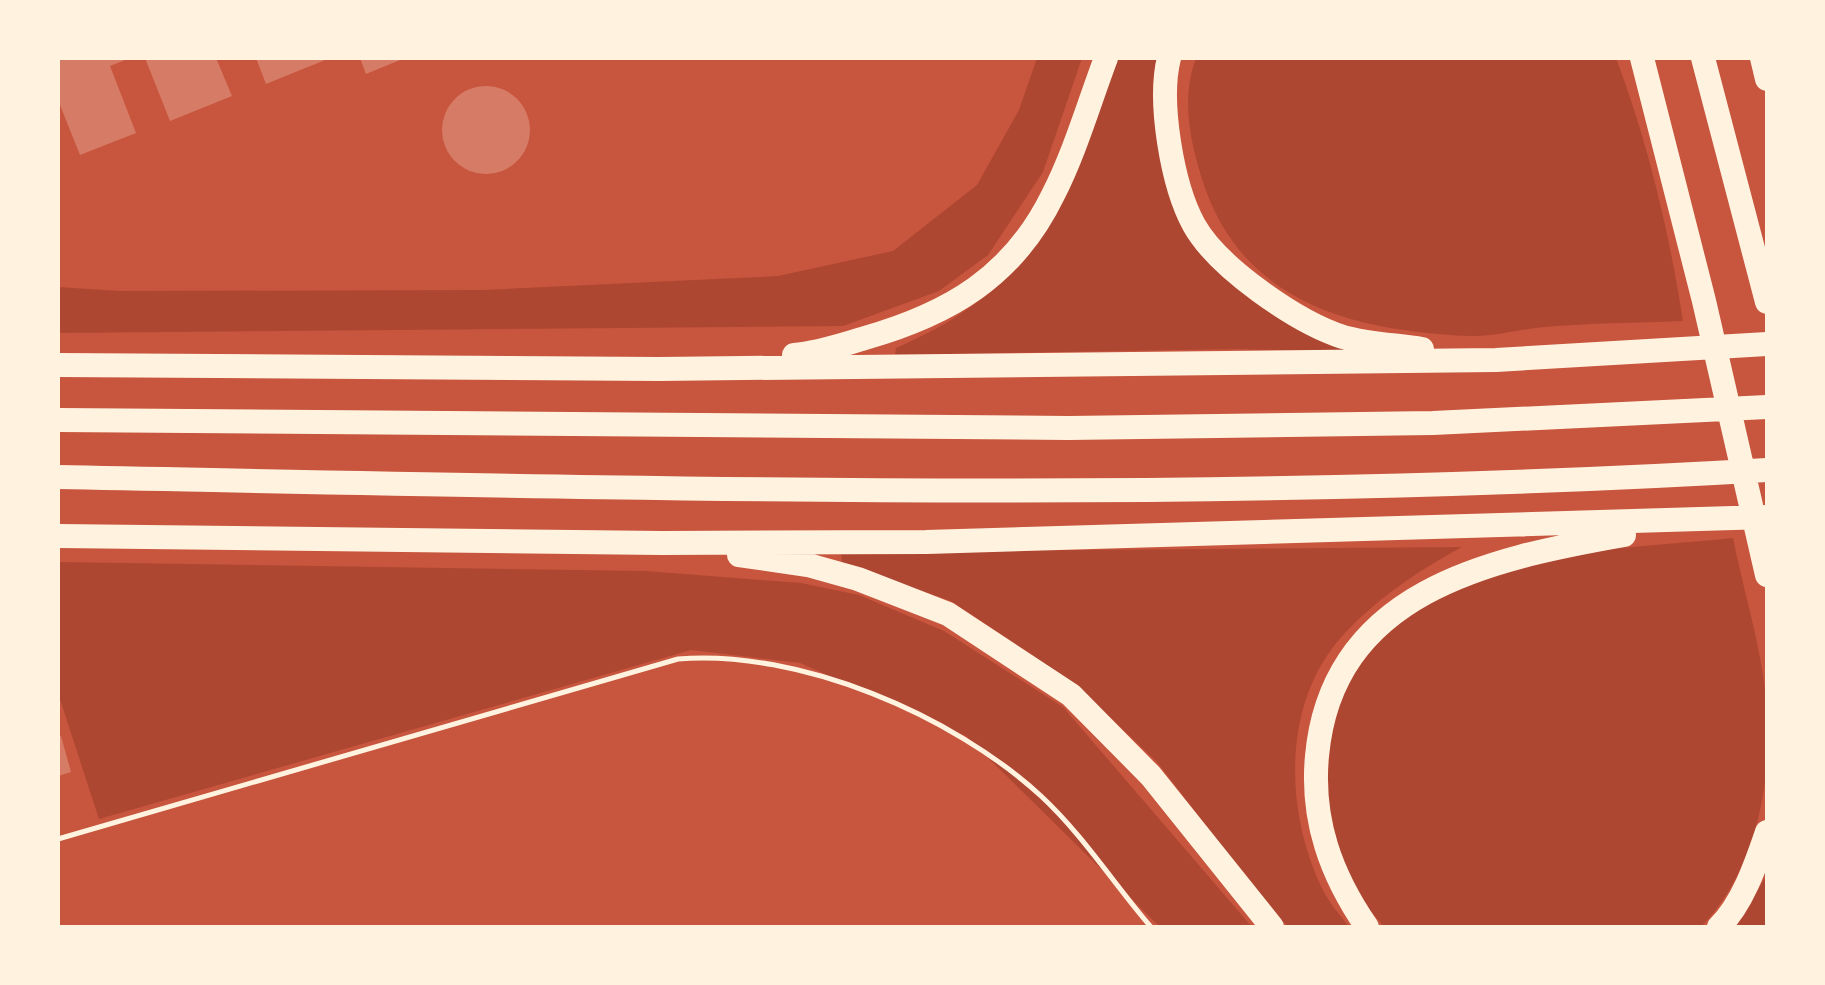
<svg xmlns="http://www.w3.org/2000/svg" width="1825" height="985" viewBox="0 0 1825 985" font-family="Mulish,sans-serif">
<style>
.green{fill:#ae4732}
.building{fill:#d67c66}
.lines{fill:none;stroke-linecap:round;stroke-linejoin:round}
.path{stroke:#fff3e0;stroke-width:5}
.motorway{stroke:#fff3e0;stroke-width:24}
</style>
<rect width="100%" height="100%" fill="#c8553d"/>
<path class="green" d="M1037 58H1082L1043 172 988 255 939 291 843 326 58 333V287L120 291 482 290 778 276 893 251 977 185 1019 110Z
M1116 58H1160L1188 231 1355 352 1236 349 895 355 896 348C1043 286 1064 195 1116 58Z
M1196 58H1616C1648 143 1669 231 1683 321 1637 323 1590 323 1544 327 1520 329 1495 337 1471 336 1358 331 1247 306 1205 188 1191 146 1180 101 1196 58Z
M1733 538C1742 584 1756 629 1763 675 1777 761 1762 864 1701 927H1385C1343 887 1322 824 1326 767 1328 730 1338 694 1357 663 1387 614 1479 572 1533 561 1598 547 1667 545 1733 538Z
M1462 547C1418 571 1379 597 1344 634 1281 702 1284 813 1324 892 1330 904 1341 916 1349 927H1289L1272 911 1157 762 1075 684 951 601 842 564 841 552Z
M58 562 646 571 801 583 859 595 944 631 1063 707 1252 927H1160L966 736 800 663 691 650 99 819 58 693Z
M1767 875V927H1734L1737 923Z"/>
<path class="building" d="M58 58H130L110 66 136 133 80 155 58 100Z
M145 58H216L232 96 170 121Z
M256 58H330L266 84Z
M360 58H405L366 74Z
M442 130a44 44 0 1 1 88 0a44 44 0 1 1-88 0Z
M61 736 71 772 58 776V737Z"/>
<g class="lines">
<path class="path" d="M58 839 678 659C799 649 953 715 1041 796 1083 835 1114 884 1151 927"/>
<path class="motorway" d="M1169 58C1158 101 1172 185 1194 225 1218 268 1297 322 1343 337 1368 344 1397 345 1422 349
M1642 58 1704 301 1767 575
M1703 58 1767 302
M1762 58 1767 79
M794 355C818 353 841 345 865 338 949 314 1013 277 1053 195 1075 152 1089 103 1106 58
M58 365 659 369 1496 360 1767 344
M58 420 1069 428 1433 423 1767 407
M58 477C627 488 1198 504 1767 470
M58 536 662 543 926 542 1767 517
M739 555 808 565 858 579 948 614 1071 695 1151 776 1272 927
M1367 927C1331 875 1311 820 1317 756 1332 592 1488 559 1624 535
M1719 927C1743 903 1756 864 1767 832"/>
</g>
<rect width="1825" height="985" fill="none" stroke="#fff3e0" stroke-width="120"/>
</svg>
